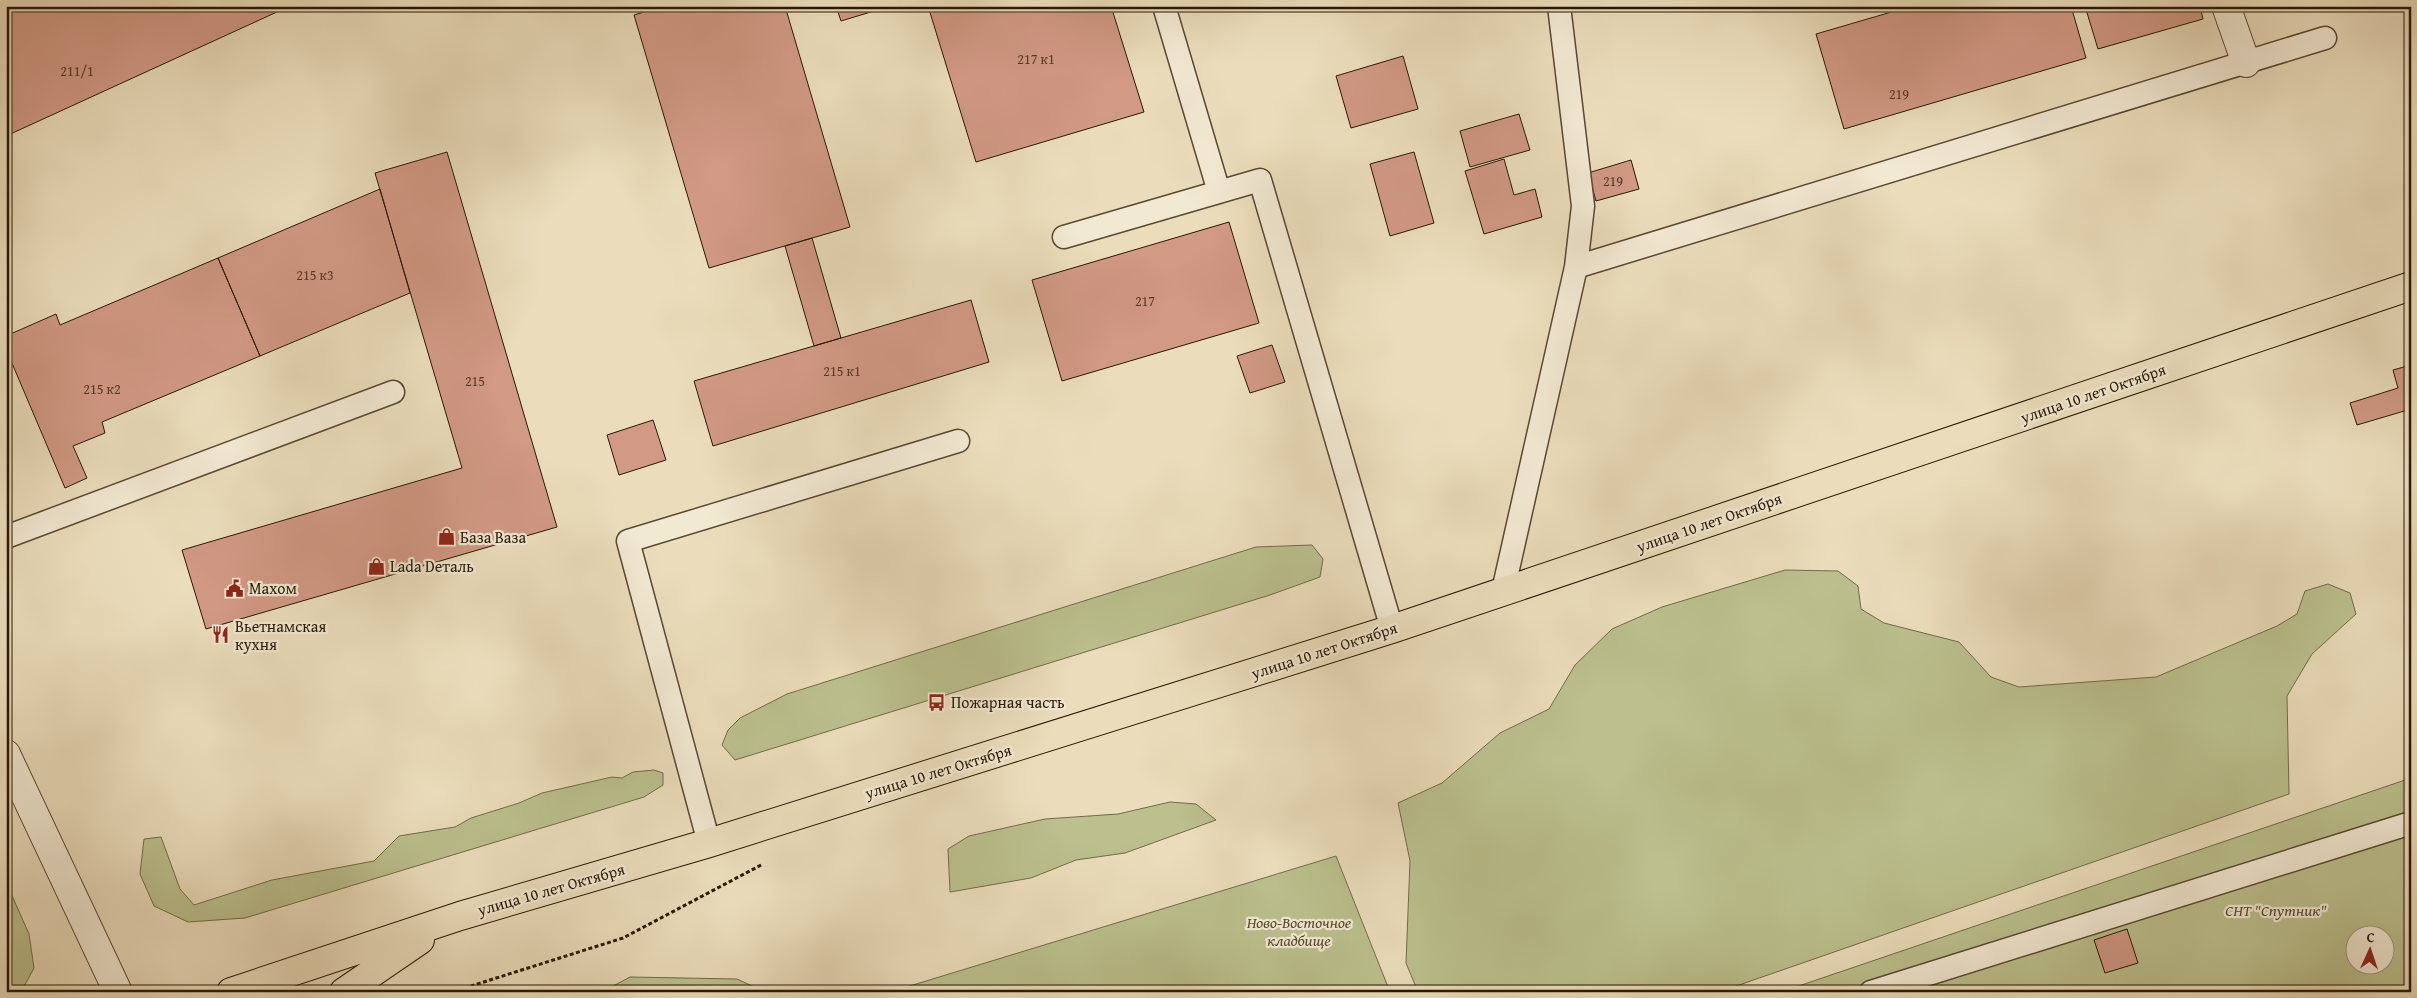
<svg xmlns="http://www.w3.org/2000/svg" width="2417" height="998" viewBox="0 0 2417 998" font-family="'Gentium Book Plus',serif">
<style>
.green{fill:#bbc08e;stroke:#726c48;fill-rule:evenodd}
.building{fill:#d29985;stroke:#281803}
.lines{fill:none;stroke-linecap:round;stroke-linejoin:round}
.service-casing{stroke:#594931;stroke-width:25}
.minor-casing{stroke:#594931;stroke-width:30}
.tertiary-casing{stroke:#594931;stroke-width:30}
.primary-casing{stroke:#281803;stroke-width:30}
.path{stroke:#281803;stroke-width:3;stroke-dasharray:4 2.5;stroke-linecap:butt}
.service{stroke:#f2e9d3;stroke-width:22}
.minor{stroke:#f2e9d3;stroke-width:28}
.tertiary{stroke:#f2e9d3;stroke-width:28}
.primary{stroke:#ebddbc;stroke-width:28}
.labels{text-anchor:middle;stroke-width:4.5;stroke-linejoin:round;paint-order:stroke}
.number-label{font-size:14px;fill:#523824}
.street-label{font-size:16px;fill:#281803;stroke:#f2e9d3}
.poi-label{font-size:16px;fill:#281803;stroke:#f2e9d3;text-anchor:start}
.park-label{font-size:16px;font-style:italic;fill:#544a2d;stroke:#f2e9d3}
</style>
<rect width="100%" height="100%" fill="#ebddbc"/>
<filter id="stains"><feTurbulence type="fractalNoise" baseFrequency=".004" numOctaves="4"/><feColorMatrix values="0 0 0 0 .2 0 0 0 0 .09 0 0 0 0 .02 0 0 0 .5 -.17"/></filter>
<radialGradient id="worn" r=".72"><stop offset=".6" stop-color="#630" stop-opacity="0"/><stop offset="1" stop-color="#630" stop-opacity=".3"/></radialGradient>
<path class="green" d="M1312 545 1323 559 1320 577 1270 595 735 760 722 745 728 730 740 718 787 694 1256 547Z
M1785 570 1838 571 1858 586 1861 609 1884 623 1959 642 1991 677 2019 687 2156 677 2277 626 2297 614 2305 591 2328 584 2350 593 2356 614 2312 654 2287 696 2289 794 1719 992H1418L1406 963 1410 861 1398 803 1442 783 1500 733 1549 709 1575 665 1612 629 1662 607Z
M654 770 663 773V785L644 797 245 918 188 922 154 906 140 874 144 839 161 837 180 889 194 905 272 880 374 861 399 836 455 827 471 818 519 803 542 793 612 777 622 778 633 772Z
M2411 778V992H1781ZM2354 936H2384V966H2354Z
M1170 802 1196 804 1216 820 1125 853 1076 860 1031 878 950 892 948 849 969 836 1045 819 1118 814Z
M1336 856 1390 992H890Z
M6 882 29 934 34 968 21 992H6Z
M630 977 737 979 765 992H602Z"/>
<path class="building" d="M6 6H290L6 136Z
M663 6H785L850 227 709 268 634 15Z
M836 6H872L874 11 841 21Z
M928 6H1111L1144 112 976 162Z
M1912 6H2071L2086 58 1844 129 1816 34Z
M2085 6H2200L2203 19 2098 49Z
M1403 56 1418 109 1351 128 1336 76Z
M1519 114 1530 150 1470 167 1460 131Z
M447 152 557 527 206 629 182 550 462 468 375 173Z
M1414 152 1434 223 1390 236 1370 164Z
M1504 159 1514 195 1535 189 1542 217 1484 234 1465 171Z
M1631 160 1639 189 1596 201 1588 173Z
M380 189 410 293 260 356 218 258Z
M1229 222 1259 323 1062 381 1032 280Z
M812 238 841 338 814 346 785 246Z
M218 258 260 356 102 422 105 433 73 446 87 478 65 488 6 349V336L56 314 60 325Z
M971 300 989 362 713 446 694 381Z
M1272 345 1285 382 1250 393 1237 356Z
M2411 365V409L2357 425 2350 403 2398 388 2393 370Z
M653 420 666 460 619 475 607 435Z
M2127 929 2138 963 2105 973 2094 940Z"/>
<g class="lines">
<defs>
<path id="service" d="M1164 6 1219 192
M1064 237 1260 180 1392 629
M1576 267 2325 38
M6 537 393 392
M1503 591 1576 267 1583 206 1559 6
M709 843 628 541 958 441
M1871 992 2411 823"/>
<path id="minor" d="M2226 6 2246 63"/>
<path id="tertiary" d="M6 754 118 992"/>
<path id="primary" d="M231 992 460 916 709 843 1392 629 2411 286
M344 992 420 940"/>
</defs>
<use href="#service" class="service-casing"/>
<use href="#minor" class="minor-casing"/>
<use href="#tertiary" class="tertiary-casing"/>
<use href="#primary" class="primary-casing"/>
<path class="path" d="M452 992 623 938 763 864"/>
<use href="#service" class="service"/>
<use href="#minor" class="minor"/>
<use href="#tertiary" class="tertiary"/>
<use href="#primary" class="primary"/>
</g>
<defs>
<symbol id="shop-bare" viewBox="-9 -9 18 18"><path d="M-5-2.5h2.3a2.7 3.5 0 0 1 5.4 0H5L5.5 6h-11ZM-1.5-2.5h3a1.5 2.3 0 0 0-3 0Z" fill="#8f2418" stroke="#f2e9d3" stroke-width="2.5" paint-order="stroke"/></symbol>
<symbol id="civic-bare" viewBox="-9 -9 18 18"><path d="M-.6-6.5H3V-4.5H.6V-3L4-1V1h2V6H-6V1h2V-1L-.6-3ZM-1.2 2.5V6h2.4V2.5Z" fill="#8f2418" stroke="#f2e9d3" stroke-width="2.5" paint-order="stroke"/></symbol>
<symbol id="restaurant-bare" viewBox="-9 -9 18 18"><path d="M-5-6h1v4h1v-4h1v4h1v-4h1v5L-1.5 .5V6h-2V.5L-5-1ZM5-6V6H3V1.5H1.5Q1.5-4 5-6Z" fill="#8f2418" stroke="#f2e9d3" stroke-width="2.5" paint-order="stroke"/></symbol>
<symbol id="bus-bare" viewBox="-9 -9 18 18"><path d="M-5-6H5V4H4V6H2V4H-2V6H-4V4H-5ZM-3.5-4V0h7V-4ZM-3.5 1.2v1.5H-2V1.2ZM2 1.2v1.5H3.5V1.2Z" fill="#8f2418" stroke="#f2e9d3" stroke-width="2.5" paint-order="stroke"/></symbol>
</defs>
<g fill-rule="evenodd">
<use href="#shop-bare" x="434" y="524" width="25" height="25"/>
<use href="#shop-bare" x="364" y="554" width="25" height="25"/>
<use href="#civic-bare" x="222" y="576" width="25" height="25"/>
<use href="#restaurant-bare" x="208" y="622" width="25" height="25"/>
<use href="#bus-bare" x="924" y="690" width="25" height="25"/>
</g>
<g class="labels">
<g class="number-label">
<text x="1036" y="64">217 к1</text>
<text x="77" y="76">211/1</text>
<text x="1899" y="99">219</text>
<text x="1613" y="186">219</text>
<text x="315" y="280">215 к3</text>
<text x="1145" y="306">217</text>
<text x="842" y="376">215 к1</text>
<text x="475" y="386">215</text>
<text x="102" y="394">215 к2</text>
</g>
<g class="street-label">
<text transform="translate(2093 393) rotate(-19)" y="6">улица 10 лет Октября</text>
<text transform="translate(1709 522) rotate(-19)" y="6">улица 10 лет Октября</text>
<text transform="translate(1324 650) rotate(-18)" y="6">улица 10 лет Октября</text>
<text transform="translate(938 771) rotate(-17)" y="6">улица 10 лет Октября</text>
<text transform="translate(551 889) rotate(-16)" y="6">улица 10 лет Октября</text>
</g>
<g class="poi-label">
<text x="460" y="543">База Ваза</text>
<text x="390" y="572">Lada Dеталь</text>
<text x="249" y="594">Махом</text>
<text x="235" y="632">Вьетнамская<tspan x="235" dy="18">кухня</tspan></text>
<text x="951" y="708">Пожарная часть</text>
</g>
<g class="park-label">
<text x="2276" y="916">СНТ "Спутник"</text>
<text x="1299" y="928">Ново-Восточное<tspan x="1299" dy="18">кладбище</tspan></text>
</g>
</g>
<rect width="2417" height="998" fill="none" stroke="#ebddbc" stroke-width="25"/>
<rect x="8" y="8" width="2402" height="983" fill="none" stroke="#281803" stroke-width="2.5"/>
<rect x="12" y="12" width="2392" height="973" fill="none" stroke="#281803"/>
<g transform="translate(2370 950) rotate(3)"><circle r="24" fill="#f2e9d3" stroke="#a19580"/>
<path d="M0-4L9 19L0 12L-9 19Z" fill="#8f2418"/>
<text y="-8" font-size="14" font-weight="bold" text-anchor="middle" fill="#281803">С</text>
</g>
<rect width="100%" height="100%" filter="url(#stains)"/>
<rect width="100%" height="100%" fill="url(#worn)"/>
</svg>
